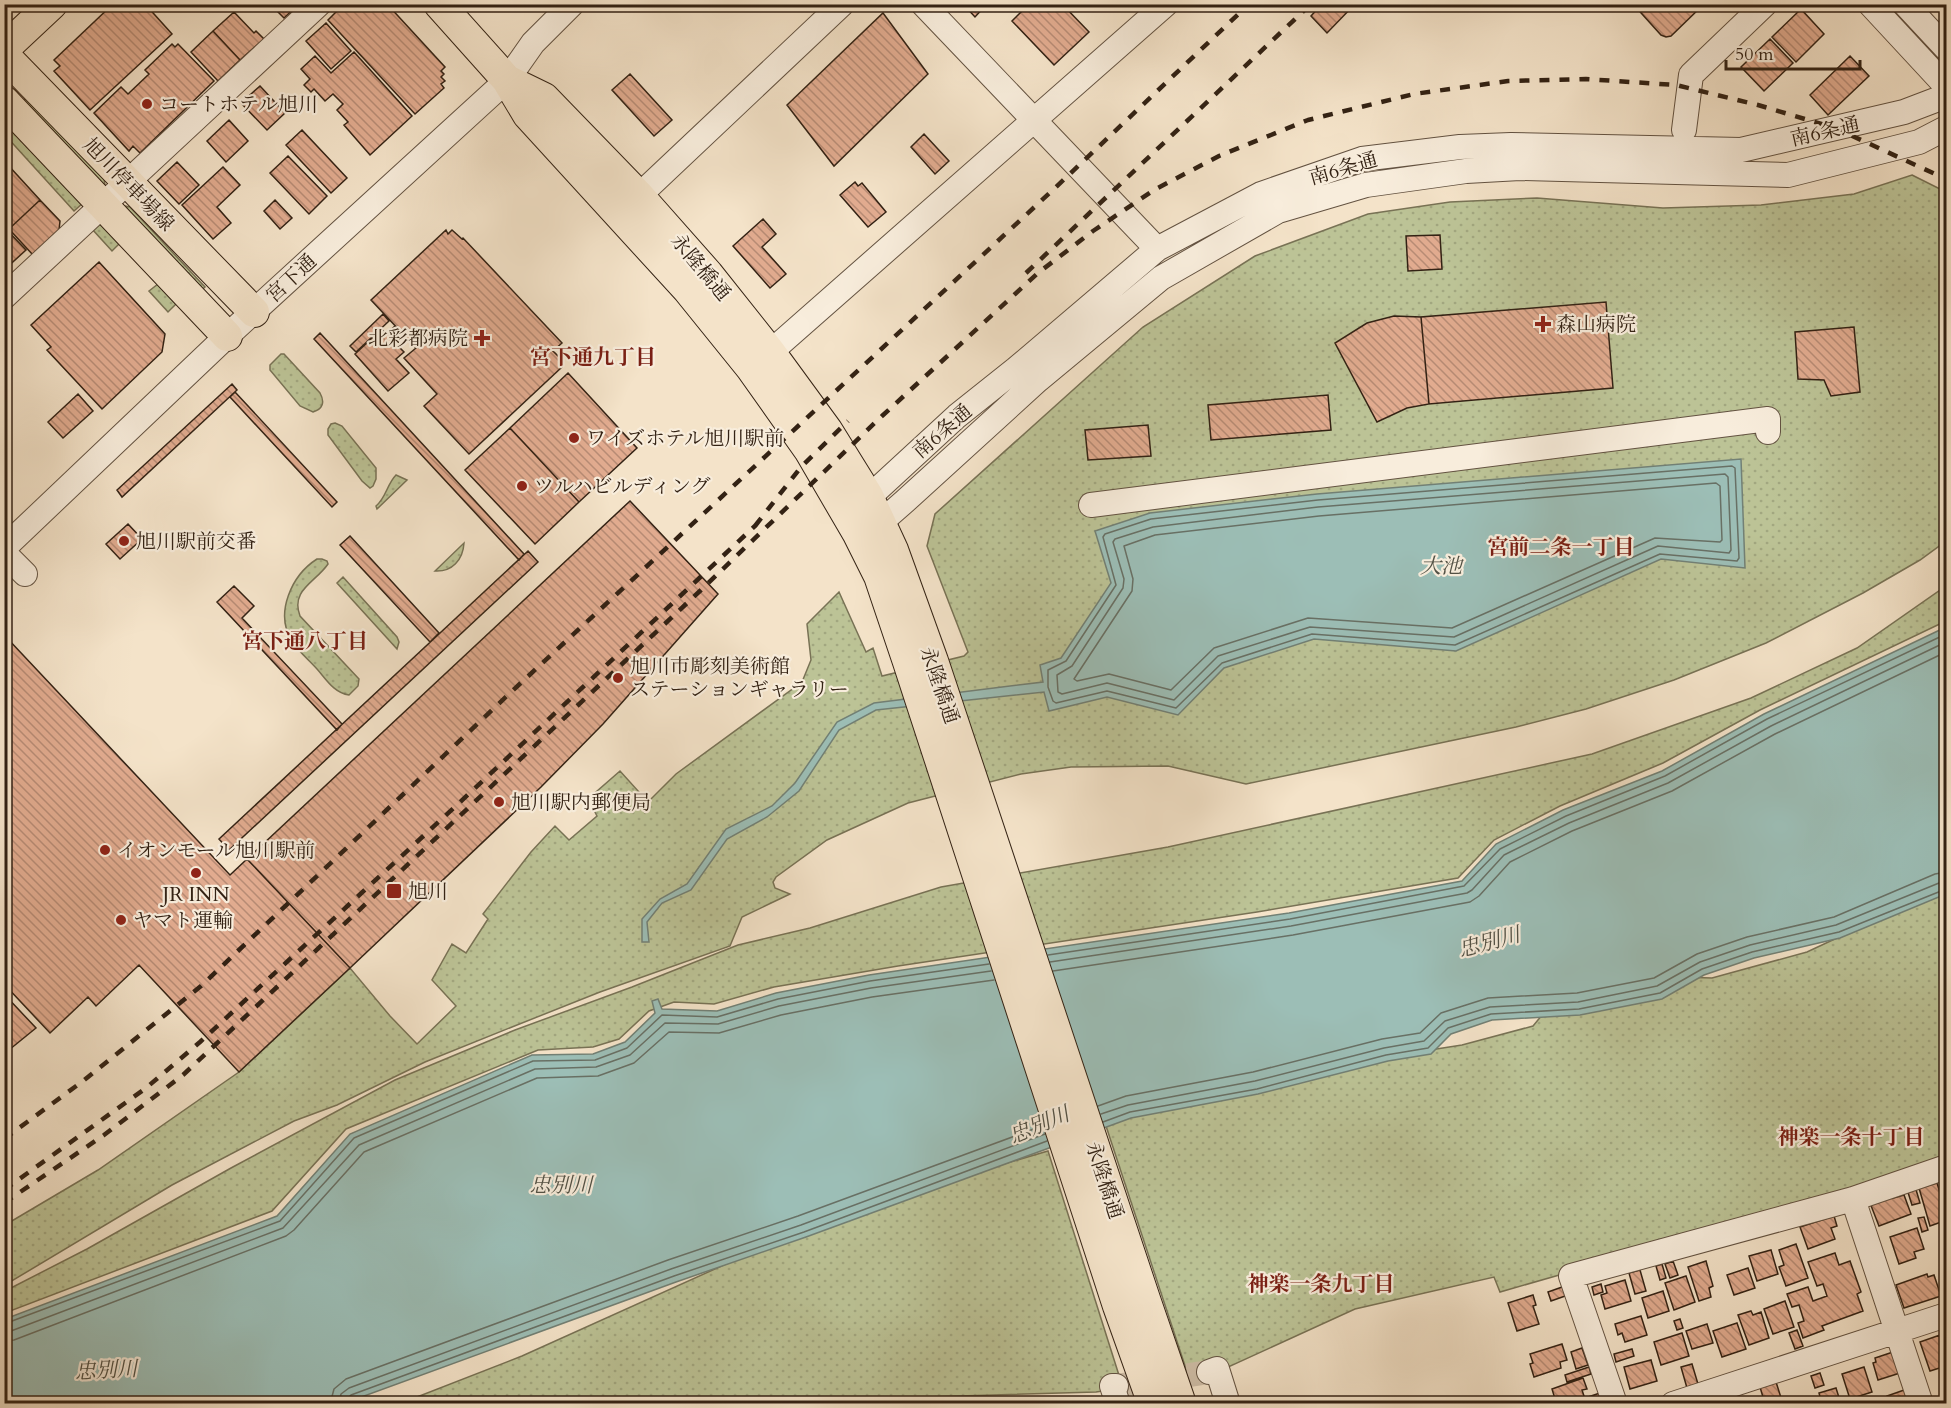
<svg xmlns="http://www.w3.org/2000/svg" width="1951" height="1408" viewBox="0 0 1951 1408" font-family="Cardo,'Noto Serif JP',serif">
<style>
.grass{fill:url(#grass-dots);stroke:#787255;stroke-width:1.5}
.water{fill:#9cbeb6;stroke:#728075;stroke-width:1.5}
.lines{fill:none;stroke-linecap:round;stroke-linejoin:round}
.shore{stroke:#687065;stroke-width:1.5}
.building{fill:url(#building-back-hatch);stroke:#332214;stroke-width:1.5}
.minor-tunnel{stroke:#cdbca5;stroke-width:24;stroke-dasharray:24 12;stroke-linecap:butt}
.minor-casing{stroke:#635241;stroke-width:26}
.major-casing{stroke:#332214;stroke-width:32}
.minor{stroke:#f8eddc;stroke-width:24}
.major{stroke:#f4e3c9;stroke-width:30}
.rail{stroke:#332214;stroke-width:4.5;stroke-dasharray:10 10;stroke-linecap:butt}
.poi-dot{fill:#8f2418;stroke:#f8eddc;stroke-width:2}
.labels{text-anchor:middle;stroke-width:4.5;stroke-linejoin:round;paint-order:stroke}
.poi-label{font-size:20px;fill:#332214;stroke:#f8eddc;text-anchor:start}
.street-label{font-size:20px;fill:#332214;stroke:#f8eddc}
.neighbourhood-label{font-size:21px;font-weight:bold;fill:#7a1f14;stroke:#f8eddc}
.water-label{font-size:21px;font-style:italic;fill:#525145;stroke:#f8eddc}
</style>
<defs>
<pattern id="grass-dots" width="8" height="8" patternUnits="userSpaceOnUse" patternTransform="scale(1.5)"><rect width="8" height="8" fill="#bcc396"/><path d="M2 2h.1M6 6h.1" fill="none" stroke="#a2a780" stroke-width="1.8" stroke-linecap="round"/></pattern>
<pattern id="building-back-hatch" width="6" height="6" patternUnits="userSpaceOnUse" patternTransform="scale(1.5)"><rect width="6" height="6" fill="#e1ab8f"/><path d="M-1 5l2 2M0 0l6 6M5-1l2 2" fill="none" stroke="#b78b74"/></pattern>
</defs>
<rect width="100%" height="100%" fill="#f4e3c9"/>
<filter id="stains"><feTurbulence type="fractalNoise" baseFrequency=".00333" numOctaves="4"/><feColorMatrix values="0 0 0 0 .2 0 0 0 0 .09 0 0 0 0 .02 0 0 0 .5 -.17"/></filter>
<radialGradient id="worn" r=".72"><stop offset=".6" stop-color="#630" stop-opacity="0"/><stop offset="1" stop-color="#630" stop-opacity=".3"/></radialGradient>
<path class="grass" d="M27 97 104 179 105 185 101 189 23 101Z
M5 118 83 203 74 211 5 135Z
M1912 175 1946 192V541L1920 560 1863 593 1766 643 1674 680 1586 709 1516 727 1246 784 1168 766 1071 767 1021 774 908 803 827 840 776 877 773 882 775 888 790 894 742 917 730 946 600 992 512 1027 425 1062 337 1105 294 1121 172 1185 5 1285V1225L98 1170 239 1072 350 968 390 1016 417 1044 456 1006 432 980 452 944 466 953 488 919 483 914 531 852 555 826 569 840 597 816 588 799 620 771 648 802 676 774 802 682 811 660 807 624 839 592 866 652 873 648 882 676 964 656 968 652 927 546 935 514 1143 327 1255 256 1368 214 1450 202 1537 198 1663 208 1761 205 1854 194Z
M125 206 130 207 205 287 196 295Z
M101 221 120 243 112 251 92 229Z
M158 284 176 304 168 312 149 291Z
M281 354H284L320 393C325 402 323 409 313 412L300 406 270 370V365Z
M335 423 342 426 376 468V479L373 486 370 488 362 481 328 435V429L331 424Z
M396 475 407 480 377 509 376 506C386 498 387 484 396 475Z
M464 543C463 560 452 572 435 571Z
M317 559H322L327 561 328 564C316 582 290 590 300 616L359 679 358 686 349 695C334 693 326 679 317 669 309 660 298 651 292 641 274 613 292 575 317 559Z
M343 577 397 637 399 642 397 649 337 583Z
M1946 586V621L1760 710 1663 763 1560 806 1494 840 1458 878 1257 912 898 966 774 987 714 1004 674 1002 649 1011 619 1039 593 1047 538 1050 346 1129 272 1211 5 1313V1291L87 1249 231 1168 395 1080 515 1030 632 987 738 945 810 928 941 887 1168 847 1592 754 1751 698 1857 648Z
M1946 887V1157L1845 1193 1500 1292 1494 1277 1355 1309 1191 1384 1105 1123 1385 1057 1462 1045 1533 1026 1557 997 1617 975 1712 978 1807 952Z
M1048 1151 1123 1388 1096 1392 926 1397 909 1404H399L522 1356 746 1255 918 1189Z"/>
<path class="water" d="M1741 459 1745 568 1661 559 1456 651 1314 639 1224 668 1178 715 1107 697 1049 711 1044 692 876 710 839 730 799 791 767 817 727 839 691 890 662 903 647 922 649 942H642V919L660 899 687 884 726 829 772 806 795 783 837 722 874 703 1043 682 1040 665 1061 658 1111 583 1095 531 1150 513 1317 494Z
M1946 627V894L1840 938 1754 958 1704 975 1662 999 1580 1015 1492 1020 1451 1034 1431 1054 1388 1061 1258 1094 1131 1118 806 1237 676 1282 345 1403 5 1404V1319L277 1216 350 1134 532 1055 593 1054 625 1042 655 1013 652 1001 658 999 662 1009 717 1011 776 993 869 975 1289 913 1462 881 1496 844 1563 810 1662 771 1764 714Z"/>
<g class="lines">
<path class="shore" d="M1732 466 1735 468 1739 558 1737 561 1660 554 1455 645 1312 634 1222 663 1176 708 1107 691 1056 703 1053 701 1048 687V670L1066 661 1116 585 1103 537 1105 534 1151 519 1318 500Z
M1725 474 1728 477 1731 550 1729 553 1658 546 1454 637 1310 627 1218 656 1174 700 1107 683 1062 694 1058 692 1057 675 1072 666 1123 588 1124 579 1113 542 1115 539 1153 527 1318 507Z
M1716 483 1720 486 1722 540 1720 542 1655 538 1452 628 1308 618 1214 648 1171 690 1109 674 1077 681 1074 679 1132 591 1133 579 1124 546 1155 535 1319 516Z
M1048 955 1290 919 1464 886 1500 849 1566 816 1665 776 1767 719 1946 634
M1050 962 1291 926 1467 893 1472 890 1504 855 1569 823 1668 783 1771 726 1946 642
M1053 971 1293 935 1470 902 1479 896 1510 862 1572 831 1672 791 1775 734 1946 652
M1098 1106 1126 1096 1253 1072 1382 1039 1420 1033 1441 1013 1488 998 1577 993 1654 978 1697 954 1747 937 1834 917 1935 874 1946 872
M1101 1114 1128 1105 1255 1081 1384 1048 1424 1041 1445 1021 1490 1007 1578 1002 1657 986 1700 962 1750 945 1836 925 1939 883 1946 882
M1103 1122 1130 1112 1257 1089 1386 1055 1428 1048 1448 1028 1491 1014 1579 1009 1660 993 1702 969 1752 952 1839 932 1946 889
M4 1324 280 1221 354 1138 533 1061 595 1060 627 1048 662 1015 717 1017 778 999 870 981 989 964
M4 1332 11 1331 283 1228 359 1145 535 1069 596 1067 630 1055 665 1023 718 1024 779 1006 871 988 991 971
M4 1341 14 1340 286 1236 294 1230 364 1152 537 1078 598 1076 634 1063 669 1032 719 1033 781 1015 872 997 994 980
M330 1404 334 1389 346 1379 668 1260 798 1216 1042 1126
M339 1404 341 1394 349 1388 671 1269 801 1225 1045 1134
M346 1404 347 1399 351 1395 674 1276 804 1232 1047 1141"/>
</g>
<path class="building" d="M113 4H145L172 34 90 110 54 71 60 66 54 60Z
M283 4H299L284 18 277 11Z
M344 4H387L445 67 441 71 444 74 441 77 445 81 441 84 444 88 415 114 328 20Z
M963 4H987L975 17Z
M1029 4H1062L1089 32 1054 65 1012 21Z
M1322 4H1355L1327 33 1311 16Z
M1633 4H1704L1671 36 1666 37 1661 35Z
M1801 9 1824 34 1796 62 1772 37Z
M234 12 254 33 256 31 264 39 240 60 213 31Z
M883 13 928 74 834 166 787 105Z
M326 23 351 51 331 69 306 41Z
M213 31 240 60 218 81 191 52Z
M1770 39 1793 63 1764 91 1741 67Z
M172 44 175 47 178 44 214 81 140 153 133 146 129 151 94 113 121 87 128 94 149 74 145 70Z
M354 52 412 116 370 155 344 125 348 122 337 110 343 104 333 94 325 101 314 89 311 92 304 85 310 79 301 69 315 56 331 73Z
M1850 56 1869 76 1828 115 1810 95Z
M630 74 672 120 654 136 612 90Z
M260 86 285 113 267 130 241 103Z
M229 120 248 141 226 162 207 141Z
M302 130 347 178 331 193 286 145Z
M924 134 949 161 935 174 911 147Z
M288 156 327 196 309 214 270 173Z
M177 162 199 185 179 204 157 181Z
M8 165 40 200 9 229 4 224V169Z
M223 167 240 185 217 207 231 223 213 239 182 205Z
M855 182 858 186 862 183 886 212 868 227 840 195Z
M40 200 60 221 59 230 33 255 9 229Z
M275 200 292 218 280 229 264 211Z
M763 219 776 234 762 247 786 274 770 288 733 246Z
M4 227 26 250 4 270Z
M446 230 448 234 452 230 462 239 463 238 562 343 553 351 563 361 559 364 562 367 469 454 424 406 437 394 404 358 416 348 371 300Z
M1440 235 1442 269 1408 271 1406 236Z
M99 262 165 334 162 352 102 409 47 350 51 347 31 325Z
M1606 302 1613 388 1429 404 1421 317Z
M383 314 389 321 356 352 350 346Z
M1394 316 1421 317 1429 404 1407 408 1377 422 1335 343 1367 323Z
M395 326 402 333 393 341 404 352 396 359 409 373 388 391 355 354 382 329 386 334Z
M1854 327 1860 392 1831 396 1824 380 1798 379 1795 332Z
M320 333 524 554 519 560 314 339Z
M568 373 637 448 579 502 510 428Z
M232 384 237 390 122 497 117 490Z
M235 392 337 502 332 507 230 397Z
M78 394 93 411 63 438 48 422Z
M1328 395 1331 430 1211 440 1208 405Z
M1148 425 1151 456 1088 460 1085 430Z
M510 428 579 502 535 544 465 470Z
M630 501 718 594 603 724 541 787 350 968 247 859Z
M128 524 142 539 120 559 106 544Z
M350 536 439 633 430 642 340 545Z
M528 551 538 562 229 850 219 839Z
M234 586 254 606 242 618 342 724 337 730 217 602Z
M7 638 230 875 247 859 350 968 239 1072 139 965 96 1006 88 997 50 1033 4 984V641Z
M4 994 36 1028 4 1054Z
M1914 1183 1920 1203 1912 1205 1906 1186Z
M1937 1183 1946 1212 1941 1214 1944 1221 1930 1226 1919 1188Z
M1892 1195 1893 1198 1904 1195 1911 1214 1879 1226 1870 1203Z
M1834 1216 1837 1226 1831 1228 1835 1239 1808 1249 1800 1227Z
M1924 1217 1928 1230 1922 1232 1918 1218Z
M1917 1228 1924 1249 1914 1252 1916 1258 1899 1264 1890 1237Z
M1796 1244 1808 1278 1786 1286 1779 1267 1784 1265 1779 1250Z
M1771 1250 1778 1274 1757 1281 1749 1256Z
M1835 1253 1839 1265 1850 1261 1861 1292 1857 1294 1863 1311 1822 1326 1824 1330 1803 1338 1798 1323 1804 1321 1799 1305 1792 1307 1787 1294 1808 1287 1813 1301 1827 1296 1823 1284 1817 1286 1808 1262Z
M1946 1257V1274L1941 1258Z
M1673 1261 1678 1275 1670 1278 1665 1264Z
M1706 1261 1713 1286 1709 1288 1711 1297 1699 1301 1688 1267Z
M1662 1264 1666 1278 1660 1280 1656 1266Z
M1748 1268 1755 1288 1734 1295 1727 1275Z
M1640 1270 1646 1291 1635 1294 1629 1273Z
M1927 1274 1928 1277 1934 1275 1941 1296 1904 1308 1896 1285Z
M1686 1276 1695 1302 1674 1310 1665 1283Z
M1625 1280 1631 1301 1605 1309 1601 1295 1607 1293 1605 1286Z
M1946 1283V1302L1940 1285Z
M1601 1284 1603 1292 1594 1295 1592 1287Z
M1565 1286 1568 1295 1551 1301 1548 1292Z
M1663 1291 1669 1311 1648 1318 1642 1298Z
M1533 1295 1536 1305 1533 1306 1539 1324 1517 1331 1508 1303Z
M1785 1301 1794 1327 1773 1334 1764 1309Z
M1751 1311 1753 1315 1761 1312 1769 1338 1749 1345 1738 1315Z
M1641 1316 1647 1335 1625 1342 1622 1333 1618 1335 1615 1324Z
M1680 1319 1683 1328 1677 1330 1674 1321Z
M1737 1323 1746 1349 1722 1357 1713 1331Z
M1707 1324 1713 1343 1692 1349 1686 1331Z
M1797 1330 1803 1346 1795 1349 1789 1333Z
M1682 1333 1689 1356 1661 1365 1654 1342Z
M1940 1335 1946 1355V1366L1930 1371 1920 1342Z
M1562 1344 1567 1360 1560 1362 1561 1368 1534 1377 1530 1364 1533 1363 1530 1354Z
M1582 1348 1588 1365 1576 1369 1571 1352Z
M1632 1349 1634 1356 1616 1362 1614 1354Z
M1893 1352 1900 1373 1878 1380 1873 1363 1876 1362 1875 1358Z
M1651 1360 1657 1381 1630 1389 1624 1367Z
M1692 1364 1698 1384 1687 1388 1681 1367Z
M1589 1367 1591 1374 1567 1382 1565 1375Z
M1864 1367 1872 1392 1850 1399 1842 1374Z
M1820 1373 1824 1385 1815 1388 1811 1376Z
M1583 1378 1587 1389 1582 1390 1586 1402 1561 1404 1559 1397 1555 1399 1552 1389Z
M1776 1382 1783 1404H1765L1760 1387Z
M1836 1388 1841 1404H1822L1819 1393Z
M1907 1389 1912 1404H1889L1887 1396Z
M1600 1393 1603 1402 1590 1404 1588 1397Z
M1731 1396 1733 1403 1745 1399 1746 1404H1720L1719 1400Z
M1945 1397 1946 1404H1934V1401Z"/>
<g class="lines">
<path class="minor-tunnel" d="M1116 1386 1209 1372"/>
<defs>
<path id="minor" d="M923 4 1157 249
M1870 4 1946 86
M1905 4 1946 48
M1684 130 1691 75 1765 4
M627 207 842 4
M4 297 319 4
M758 363 1166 4
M1091 505 1768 419V432
M856 509 957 416 1016 369 1157 249 1261 194 1362 159 1460 147 1511 145 1741 150 1904 112 1946 96
M866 530 880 523 904 502 1038 380 1161 278 1278 211 1366 185 1466 171 1520 168 1788 175 1919 142 1946 128
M4 548 227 336 507 80 533 43 572 4
M4 553 25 574
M1853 1199 1921 1404
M1209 1372 1217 1369 1228 1404
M1116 1386H1112L1118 1404
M1615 1404 1571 1276 1853 1199 1946 1167
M1673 1404 1946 1315"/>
<path id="major" d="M439 4 507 80 528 115 688 290 751 368 809 450 858 534 879 576 908 662 1118 1306 1153 1404
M4 49 52 4
M4 55 254 312
M507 80 544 98 639 196 708 274 770 352 827 430 868 496 893 550 933 661 1145 1299 1181 1404
M4 101 227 336"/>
</defs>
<use href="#minor" class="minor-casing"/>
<use href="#major" class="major-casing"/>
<use href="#minor" class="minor"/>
<use href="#major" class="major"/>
<path class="rail" d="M1026 273 1311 4
M755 526 801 467 848 421
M4 1139 83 1081 201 986 510 693 1055 188 1249 4
M4 1190 146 1088 200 1042 458 804 756 525
M4 1203 104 1135 183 1075 701 590 882 416 1038 273 1093 231 1154 190 1219 156 1308 120 1414 94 1508 81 1586 79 1676 85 1758 105 1835 128 1946 179"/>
</g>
<g class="poi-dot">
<circle cx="147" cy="104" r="6"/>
<path d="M1540 315h6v6h6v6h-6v6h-6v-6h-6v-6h6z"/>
<path d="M479 329h6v6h6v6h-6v6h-6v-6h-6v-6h6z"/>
<circle cx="574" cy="438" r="6"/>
<circle cx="522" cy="486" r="6"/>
<circle cx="124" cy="541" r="6"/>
<circle cx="618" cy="678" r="6"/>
<circle cx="499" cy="802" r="6"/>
<circle cx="105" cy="850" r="6"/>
<circle cx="196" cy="873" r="6"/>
<rect x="386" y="883" width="16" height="16" rx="3"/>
<circle cx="121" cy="920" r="6"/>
</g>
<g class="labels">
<g class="poi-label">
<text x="159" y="111">コートホテル旭川</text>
<text x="1556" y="331">森山病院</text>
<text x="468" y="345" text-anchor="end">北彩都病院</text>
<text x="586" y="445">ワイズホテル旭川駅前</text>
<text x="534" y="493">ツルハビルディング</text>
<text x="136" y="548">旭川駅前交番</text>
<text x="630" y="673">旭川市彫刻美術館<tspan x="630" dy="23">ステーションギャラリー</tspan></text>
<text x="511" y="809">旭川駅内郵便局</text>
<text x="117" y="857">イオンモール旭川駅前</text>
<text x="408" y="898">旭川</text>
<text x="196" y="901" text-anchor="middle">JR INN</text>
<text x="133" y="927">ヤマト運輸</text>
</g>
<g class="street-label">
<text transform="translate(1825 131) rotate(-13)" y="7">南6条通</text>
<text transform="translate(1343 168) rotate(-16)" y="7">南6条通</text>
<text transform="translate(129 184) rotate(46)" y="7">旭川停車場線</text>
<text transform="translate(701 267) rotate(50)" y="7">永隆橋通</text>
<text transform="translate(291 278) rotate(-43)" y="7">宮下通</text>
<text transform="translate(942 431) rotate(-41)" y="7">南6条通</text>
<text transform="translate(940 685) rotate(71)" y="7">永隆橋通</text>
<text transform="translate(1105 1180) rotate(72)" y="7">永隆橋通</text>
</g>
<g class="neighbourhood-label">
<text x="593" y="364">宮下通九丁目</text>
<text x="1561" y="554">宮前二条一丁目</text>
<text x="305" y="648">宮下通八丁目</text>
<text x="1851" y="1144">神楽一条十丁目</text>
<text x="1321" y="1291">神楽一条九丁目</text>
</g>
<g class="water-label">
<text x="1441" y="573">大池</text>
<text transform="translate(1489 942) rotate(-15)" y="7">忠別川</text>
<text transform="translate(1039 1125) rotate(-23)" y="7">忠別川</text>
<text x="561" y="1192">忠別川</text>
<text transform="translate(106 1370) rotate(-3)" y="7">忠別川</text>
</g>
</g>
<rect width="1951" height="1408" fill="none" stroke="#f4e3c9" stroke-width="24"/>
<rect x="6" y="6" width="1939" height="1396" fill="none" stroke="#332214" stroke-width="3"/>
<rect x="12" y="12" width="1927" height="1384" fill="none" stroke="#332214" stroke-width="1.5"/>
<path d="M1726 60v9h134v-9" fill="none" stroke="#332214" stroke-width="3"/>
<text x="1735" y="60" font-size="18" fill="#332214" stroke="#f8eddc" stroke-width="4.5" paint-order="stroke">50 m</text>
<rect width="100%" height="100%" filter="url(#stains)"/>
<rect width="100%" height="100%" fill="url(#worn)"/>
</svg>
